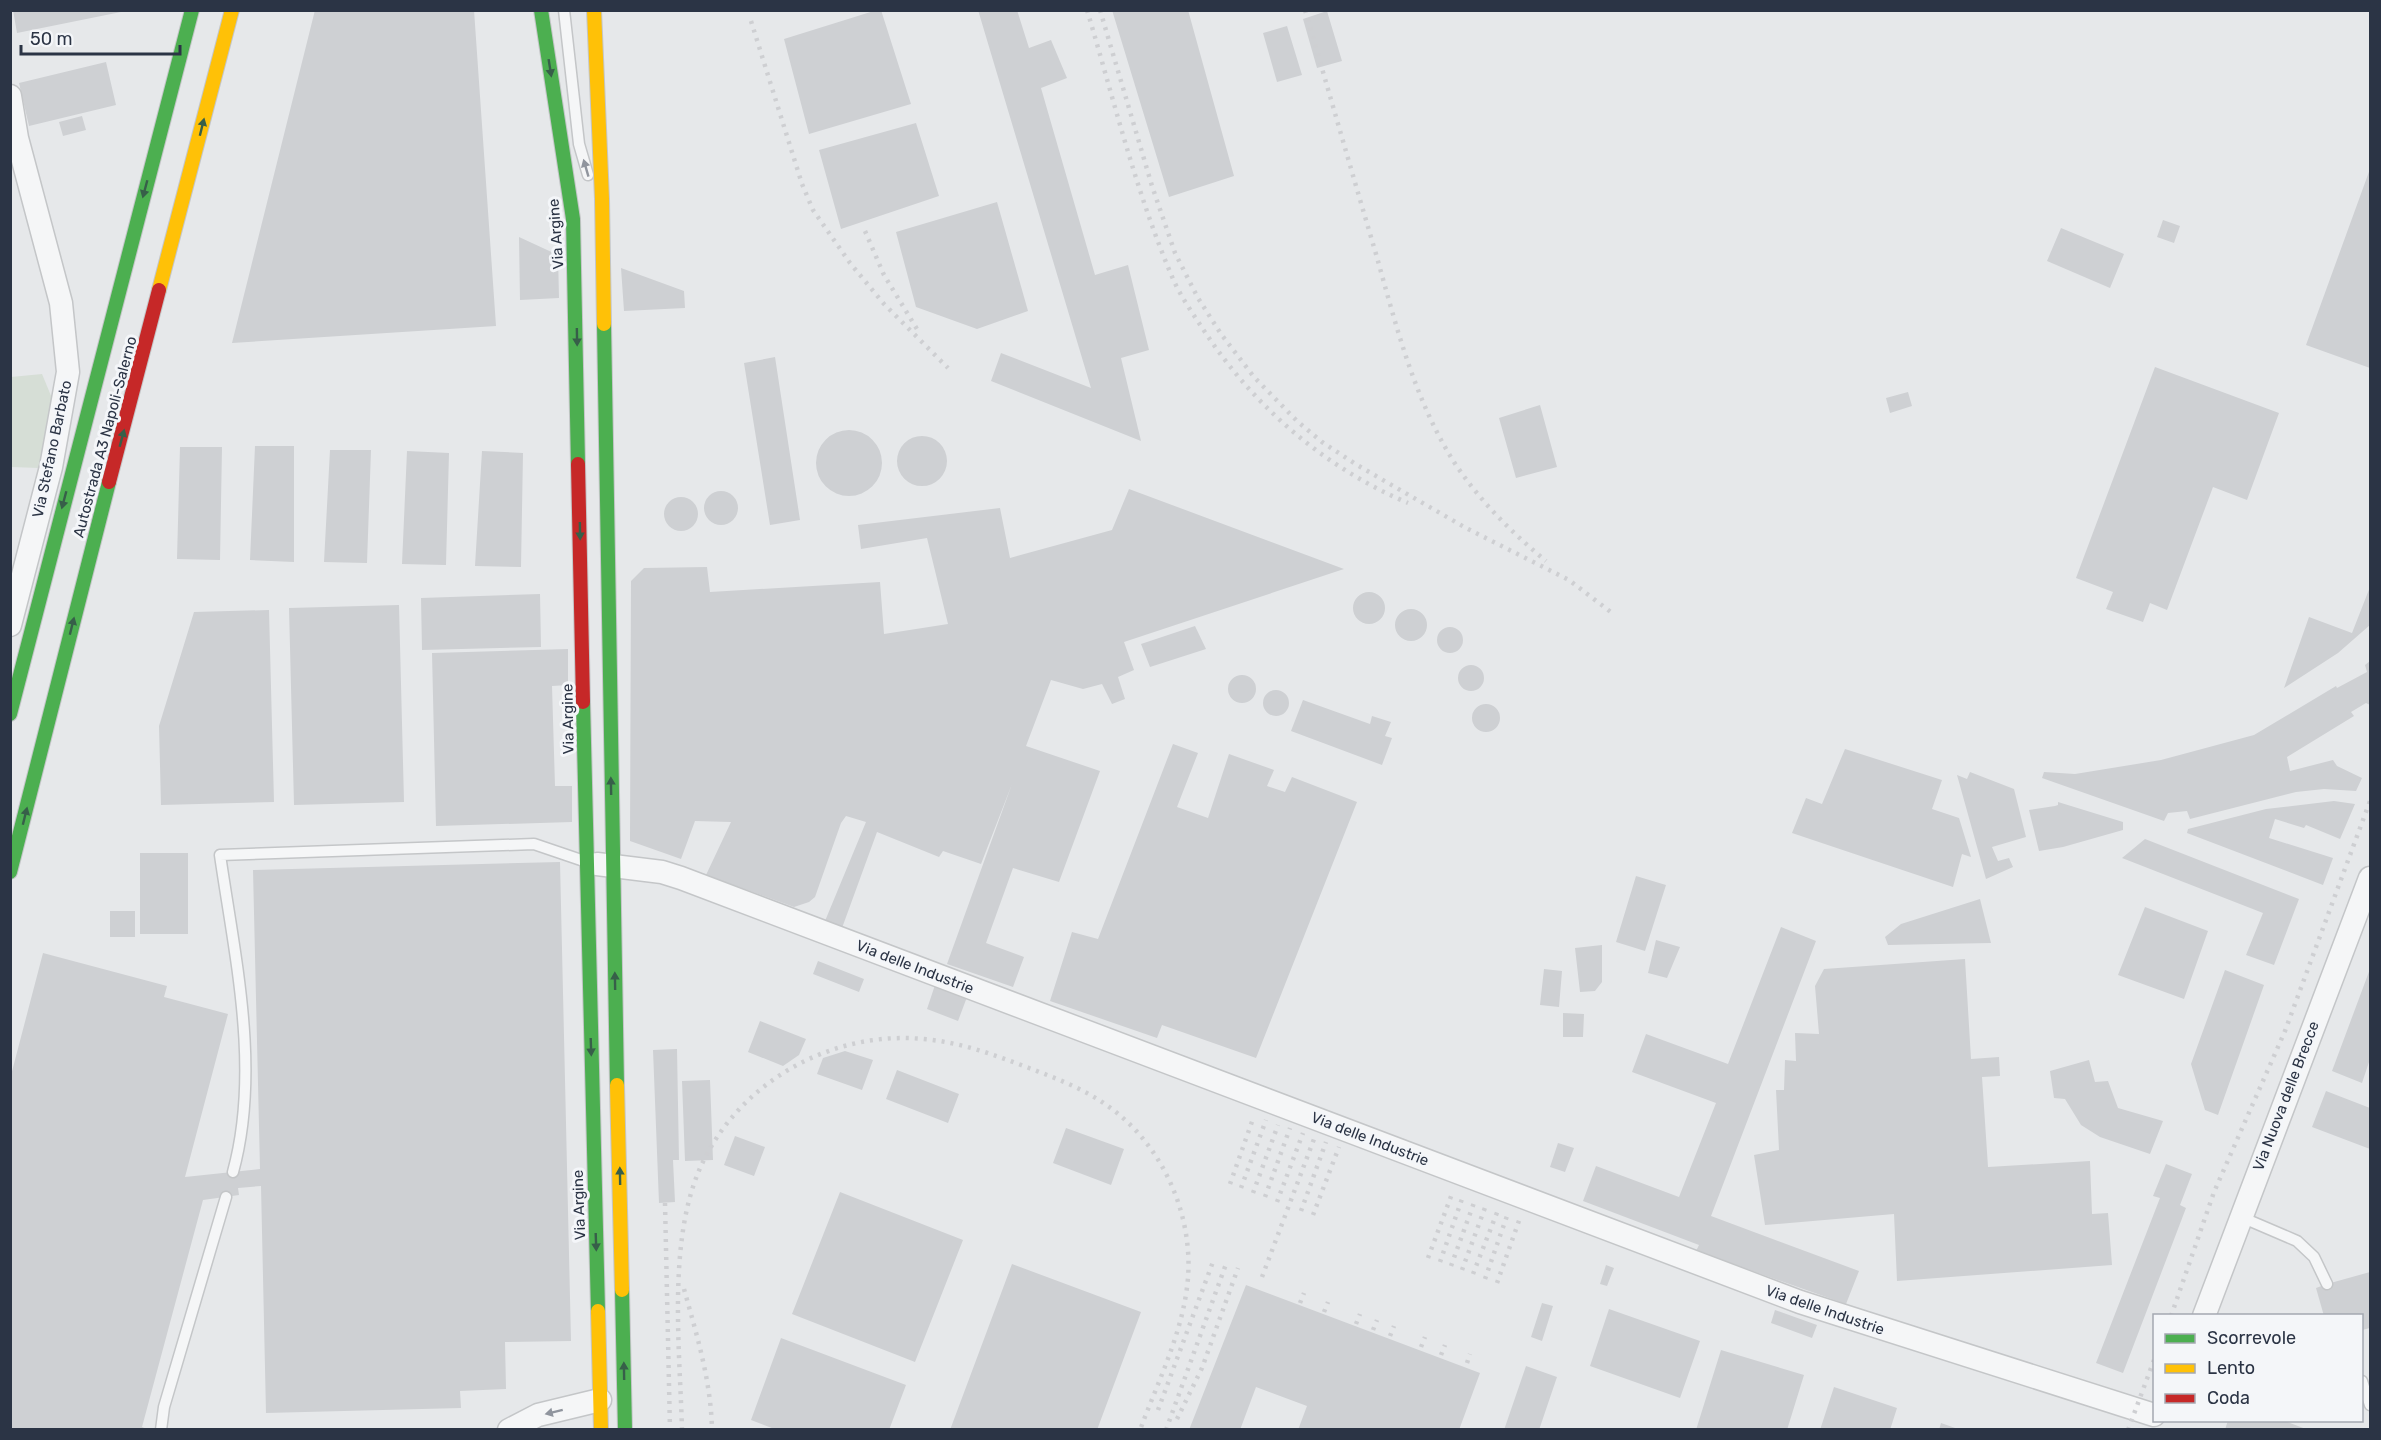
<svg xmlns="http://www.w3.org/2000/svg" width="2381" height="1440" viewBox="0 0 2381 1440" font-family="Rubik,sans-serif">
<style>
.green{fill:#d6ded6}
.building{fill:#ced0d3}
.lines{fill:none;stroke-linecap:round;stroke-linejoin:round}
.lane-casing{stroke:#c4c6c8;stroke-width:13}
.street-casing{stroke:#c4c6c8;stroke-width:25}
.fast-casing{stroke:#c4c6c8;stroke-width:16}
.slow-casing{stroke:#c4c6c8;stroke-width:16}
.jam-casing{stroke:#c4c6c8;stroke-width:16}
.lane{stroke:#f5f6f7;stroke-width:10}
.street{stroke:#f5f6f7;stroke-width:22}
.fast{stroke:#4caf50;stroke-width:14}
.slow{stroke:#ffc107;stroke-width:14}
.jam{stroke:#c62828;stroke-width:14}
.rail{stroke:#cecfd2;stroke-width:4.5;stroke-dasharray:3 6;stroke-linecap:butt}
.oneway{fill:#375f49}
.oneway2{fill:#90959e}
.labels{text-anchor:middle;stroke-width:6;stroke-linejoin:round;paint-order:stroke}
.street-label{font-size:15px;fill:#2b3445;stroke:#f4f6f9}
</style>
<rect width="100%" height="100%" fill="#e6e8ea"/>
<path class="green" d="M42 374 54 403 39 468 11 467V377Z"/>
<path class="building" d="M13 10H121V12L17 33Z
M315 10H474L496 326 232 343Z
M877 10H881L911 104 809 134 784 39Z
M978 10H1017L1029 48 1051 40 1067 78 1041 88 1095 275 1128 265 1149 350 1121 358 1141 441 991 381 1001 353 1091 388Z
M1112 10H1188L1234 176 1169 197Z
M1327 11 1342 61 1317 68 1303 19Z
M1287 26 1302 75 1277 82 1263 33Z
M106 62 116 105 29 126 19 83Z
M82 116 86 130 63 136 59 122Z
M916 123 939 196 841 229 819 150Z
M2370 169V368L2306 345Z
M997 202 1028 311 977 329 916 307 896 232Z
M2163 220 2180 226 2174 243 2157 237Z
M2061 228 2124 254 2110 288 2047 261Z
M519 237 558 255 559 298 520 300Z
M621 268 684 291 685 308 624 311Z
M775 357 800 520 770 525 744 363Z
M2155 367 2279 413 2247 500 2213 487 2167 610 2150 603 2143 622 2106 609 2113 592 2076 578Z
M1908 392 1912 406 1890 413 1886 398Z
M1540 405 1557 467 1516 478 1499 418Z
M816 463a33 33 0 1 1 66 0a33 33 0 1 1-66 0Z
M897 461a25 25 0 1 1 50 0a25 25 0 1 1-50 0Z
M255 446H294V562L250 560Z
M180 447H222L220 560 177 559Z
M330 450H371L367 563 324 562Z
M407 451 449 453 446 565 402 564Z
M482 451 523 453 521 567 475 566Z
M1129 489 1344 569 1124 642 1134 670 1118 677 1125 699 1112 704 1102 684 1083 689 1051 680 1026 746 1100 771 1059 882 1013 868 986 943 1024 957 1013 987 947 964 1012 784 981 864 943 851 939 857 877 832 842 928 825 921 866 822 846 816 841 823 815 897 809 902 794 907 706 875 731 822 695 821 681 859 630 841 631 581 644 568 707 567 710 592 880 582 884 634 948 624 927 538 861 549 858 525 1000 508 1010 558 1112 530Z
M704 508a17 17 0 1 1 34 0a17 17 0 1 1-34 0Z
M664 514a17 17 0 1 1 34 0a17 17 0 1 1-34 0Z
M2370 587V625L2338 653 2284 688 2309 617 2352 633Z
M1353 608a16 16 0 1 1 32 0a16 16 0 1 1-32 0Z
M540 594 541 647 422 650 421 598Z
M399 605 404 802 294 805 289 608Z
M1395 625a16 16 0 1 1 32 0a16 16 0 1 1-32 0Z
M269 610 274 802 161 805 159 726 194 612Z
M1195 626 1206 649 1150 667 1141 644Z
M1437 640a13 13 0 1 1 26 0a13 13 0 1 1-26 0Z
M568 649V685L552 686 555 786H572V822L436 826 432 653Z
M2370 661V705L2366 703 2351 712 2354 716 2287 757 2290 771 2333 760 2337 766 2362 778 2356 791 2324 789 2296 792 2190 819 2187 811 2168 813 2164 821 2042 778 2044 772 2075 774 2161 760 2254 735 2336 686 2337 688 2367 672 2365 665Z
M1458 678a13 13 0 1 1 26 0a13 13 0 1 1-26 0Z
M1228 689a14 14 0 1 1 28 0a14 14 0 1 1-28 0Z
M1263 703a13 13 0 1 1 26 0a13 13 0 1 1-26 0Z
M1303 700 1370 724 1372 716 1391 722 1385 736 1392 738 1382 765 1291 731Z
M1472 718a14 14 0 1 1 28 0a14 14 0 1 1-28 0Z
M1173 744 1198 753 1177 807 1208 818 1229 754 1274 770 1267 786 1285 792 1292 777 1357 802 1256 1058 1162 1025 1157 1038 1050 1001 1072 932 1098 939Z
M1845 749 1942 780 1932 809 1959 818 1971 857 1962 854 1953 887 1792 833 1806 798 1822 804Z
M1970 772 2014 789 2026 837 1992 847 1998 861 2009 858 2013 867 1986 879 1957 775 1967 779Z
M2334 801 2355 804 2340 839 2306 825 2304 828 2275 819 2269 838 2333 858 2323 885 2187 833 2188 829 2266 809Z
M2058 802 2123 822V830L2063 847 2039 851 2029 810 2055 806 2058 805Z
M2145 839 2299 899 2274 965 2246 955 2263 913 2122 858Z
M140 853H188V934H140Z
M560 862 571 1341 505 1342 506 1389 460 1391 461 1408 266 1413 261 1186 238 1188 239 1195 203 1200 142 1427 149 1430H10V1079L43 953 167 986 164 997 228 1014 185 1177 260 1169 253 870Z
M1636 876 1666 885 1645 951 1616 942Z
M1980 899 1991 943 1888 945 1885 937 1901 924Z
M2145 907 2208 931 2184 999 2118 975Z
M110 911H135V937H110Z
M1781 927 1816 941 1711 1216 1859 1271 1846 1304 1696 1251 1699 1245 1583 1201 1596 1166 1679 1197 1716 1103 1632 1072 1646 1034 1728 1064Z
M1656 940 1680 947 1667 978 1648 973Z
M1602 945V982L1595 991 1580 992 1575 948Z
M1965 959 1971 1059 1999 1057 2000 1076 1982 1077 1988 1167 2090 1161 2092 1214 2108 1213 2112 1265 1897 1281 1894 1214 1765 1225 1754 1155 1779 1150 1776 1090H1784L1785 1060 1796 1061 1795 1033 1819 1034 1815 986 1824 969Z
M818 961 864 979 859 992 813 974Z
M1544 969 1562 971 1559 1007 1540 1005Z
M2370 969V1059L2362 1083 2332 1071Z
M2225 970 2264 985 2218 1115 2205 1110 2191 1064Z
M935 985 967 997 958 1021 927 1009Z
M1563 1013 1584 1014 1583 1037H1563Z
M760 1021 806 1039 799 1055 783 1066 748 1052Z
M677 1049 679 1160H673L675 1202 659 1203 653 1050Z
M845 1051 873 1060 862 1090 817 1074 823 1058Z
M2089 1060 2095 1082 2108 1081 2118 1108 2163 1121 2150 1154 2100 1137 2081 1125 2065 1099 2054 1098 2050 1071Z
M897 1070 959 1094 948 1123 886 1099Z
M710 1080 713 1160 685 1161 682 1081Z
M2326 1091 2370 1108V1149L2312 1127Z
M1066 1128 1124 1149 1111 1185 1053 1163Z
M735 1136 765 1147 754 1176 724 1165Z
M1558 1143 1574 1148 1565 1172 1550 1167Z
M2166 1164 2192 1174 2180 1205 2186 1208 2123 1373 2096 1363 2160 1198 2153 1196Z
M840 1192 963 1240 915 1362 792 1314Z
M1012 1264 1141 1312 1097 1430H950Z
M1606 1265 1614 1268 1607 1286 1600 1284Z
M2370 1272V1328L2362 1330V1316H2324L2316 1288 2327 1284Z
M1246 1285 1480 1373 1459 1430H1298L1307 1406 1256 1387 1240 1430H1189Z
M1542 1303 1553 1306 1542 1341 1531 1337Z
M1609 1309 1700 1341 1680 1398 1590 1366Z
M1775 1310 1817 1325 1812 1338 1771 1323Z
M781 1338 906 1385 889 1430H777L751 1420Z
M1721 1350 1804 1375 1787 1430H1696Z
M1526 1366 1557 1377 1539 1430H1504Z
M1834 1387 1897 1408 1890 1430H1820Z
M2228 1420H2282L2306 1429 2225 1430Z
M1941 1423 1958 1429V1430H1939Z"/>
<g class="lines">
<defs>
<path id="lane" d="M564 10 579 144 588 175
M233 1172C261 1070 235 958 220 855L534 844 584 861
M2241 1217 2297 1241 2314 1257 2327 1284
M2362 1381 2370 1405
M161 1430 164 1407 226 1197"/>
<path id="street" d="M10 96 17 138 61 303 68 372 51 467 10 625
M597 864 662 872 681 878 1800 1302 2154 1415
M2204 1316 2370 878
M509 1430 538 1415 600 1400"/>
<path id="fast" d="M541 10 573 219 578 464
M604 324 617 1085
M583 702 598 1311
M10 714 192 10
M10 872 109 482
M622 1290 625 1430"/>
<path id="slow" d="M594 10 602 199 604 324
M159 290 232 10
M617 1085 622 1290
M598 1311 601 1430"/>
<path id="jam" d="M578 464 583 702
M109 482 159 290"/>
</defs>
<use href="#lane" class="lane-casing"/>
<use href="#street" class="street-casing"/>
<use href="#fast" class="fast-casing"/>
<use href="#slow" class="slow-casing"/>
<use href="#jam" class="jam-casing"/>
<use href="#lane" class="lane"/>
<use href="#street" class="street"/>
<use href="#fast" class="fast"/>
<use href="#slow" class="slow"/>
<use href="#jam" class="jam"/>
<path class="rail" d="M1087 10C1114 100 1136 193 1173 279 1180 295 1191 311 1201 326 1251 404 1323 467 1408 503
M1100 10 1152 186 1175 253 1198 298 1221 334 1254 377 1297 421 1322 442 1357 465 1466 528 1569 580 1612 613
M1305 10C1329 92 1352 173 1376 254 1396 325 1414 399 1454 462 1479 500 1511 532 1546 561
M751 21 802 184 813 210 850 263 884 304 948 368
M865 231 884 275 920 334
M1230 1184 1254 1116
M1241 1188 1266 1120
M1253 1193 1278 1125
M1265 1197 1290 1128
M1277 1202 1303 1133
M665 1203 670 1430
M1301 1211 1326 1142
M1313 1215 1339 1147
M1428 1258 1453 1191
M1440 1262 1463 1196
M1451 1266 1475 1200
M1462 1270 1486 1205
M1473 1274 1498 1210
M1262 1277 1314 1139
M1485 1279 1508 1213
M1497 1283 1520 1218
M684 1289C697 1336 711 1381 712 1430
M1300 1303 1304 1293
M1324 1312 1328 1302
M2171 1316 2214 1192 2285 1031 2370 801
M1356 1324 1360 1314
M1373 1330 1377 1320
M1390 1336 1394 1326
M1421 1347 1425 1337
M1441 1355 1445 1345
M1467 1363 1470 1354
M1158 1410 1214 1259
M1177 1419 1202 1368 1238 1268
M682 1430C680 1351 668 1247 698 1173 734 1085 829 1030 923 1039 960 1042 995 1055 1029 1068 1058 1079 1087 1090 1112 1109 1156 1142 1184 1196 1188 1251 1193 1313 1161 1373 1140 1430
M1166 1430 1226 1264
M2128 1430 2154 1360"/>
</g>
<defs><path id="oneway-solid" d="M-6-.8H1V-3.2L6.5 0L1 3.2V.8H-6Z" transform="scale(1.5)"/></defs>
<g class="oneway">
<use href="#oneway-solid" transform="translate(550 68) rotate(81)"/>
<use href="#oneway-solid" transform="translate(202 127) rotate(-76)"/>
<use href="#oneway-solid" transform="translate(145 189) rotate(105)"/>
<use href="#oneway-solid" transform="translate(577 337) rotate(89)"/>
<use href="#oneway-solid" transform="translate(122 438) rotate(-75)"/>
<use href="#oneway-solid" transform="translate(64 500) rotate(105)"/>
<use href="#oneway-solid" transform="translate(580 531) rotate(89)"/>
<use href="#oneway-solid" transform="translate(72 626) rotate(-76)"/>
<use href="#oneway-solid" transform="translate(611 786) rotate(-91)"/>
<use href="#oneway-solid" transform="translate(25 816) rotate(-76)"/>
<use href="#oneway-solid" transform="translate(615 981) rotate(-91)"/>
<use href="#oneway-solid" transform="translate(591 1047) rotate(88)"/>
<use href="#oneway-solid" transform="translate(620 1176) rotate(-91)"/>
<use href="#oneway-solid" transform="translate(596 1242) rotate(88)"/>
<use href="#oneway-solid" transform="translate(624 1371) rotate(-91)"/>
</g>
<g class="oneway2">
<use href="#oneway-solid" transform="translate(586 168) rotate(-106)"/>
<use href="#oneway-solid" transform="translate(554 1412) rotate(166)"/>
</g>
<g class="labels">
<g class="street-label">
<text transform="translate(556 234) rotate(-94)" y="5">Via Argine</text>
<text transform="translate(105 437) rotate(-75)" y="5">Autostrada A3 Napoli-Salerno</text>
<text transform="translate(52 449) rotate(-78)" y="5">Via Stefano Barbato</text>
<text transform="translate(568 719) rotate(-91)" y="5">Via Argine</text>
<text transform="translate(915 967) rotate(21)" y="5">Via delle Industrie</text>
<text transform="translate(2286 1096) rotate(-69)" y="5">Via Nuova delle Brecce</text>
<text transform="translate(1370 1139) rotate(21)" y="5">Via delle Industrie</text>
<text transform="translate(579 1205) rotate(-92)" y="5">Via Argine</text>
<text transform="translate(1825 1310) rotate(19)" y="5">Via delle Industrie</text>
</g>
</g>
<rect width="2381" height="1440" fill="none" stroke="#2b3445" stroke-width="24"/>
<rect x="2153" y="1314" width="210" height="108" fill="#f4f6f9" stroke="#a4a8b1" stroke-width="1.5"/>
<rect x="2165" y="1334" width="30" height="9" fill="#4caf50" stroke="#a4a8b1" stroke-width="1.5"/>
<text x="2207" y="1344" font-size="18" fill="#2b3445">Scorrevole</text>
<rect x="2165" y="1364" width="30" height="9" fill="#ffc107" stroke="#a4a8b1" stroke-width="1.5"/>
<text x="2207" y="1374" font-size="18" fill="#2b3445">Lento</text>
<rect x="2165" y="1394" width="30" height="9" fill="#c62828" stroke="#a4a8b1" stroke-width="1.5"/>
<text x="2207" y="1404" font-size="18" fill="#2b3445">Coda</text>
<path d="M21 45v9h159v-9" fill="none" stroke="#2b3445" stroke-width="3"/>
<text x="30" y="45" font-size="18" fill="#2b3445" stroke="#f4f6f9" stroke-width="4.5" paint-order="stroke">50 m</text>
</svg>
